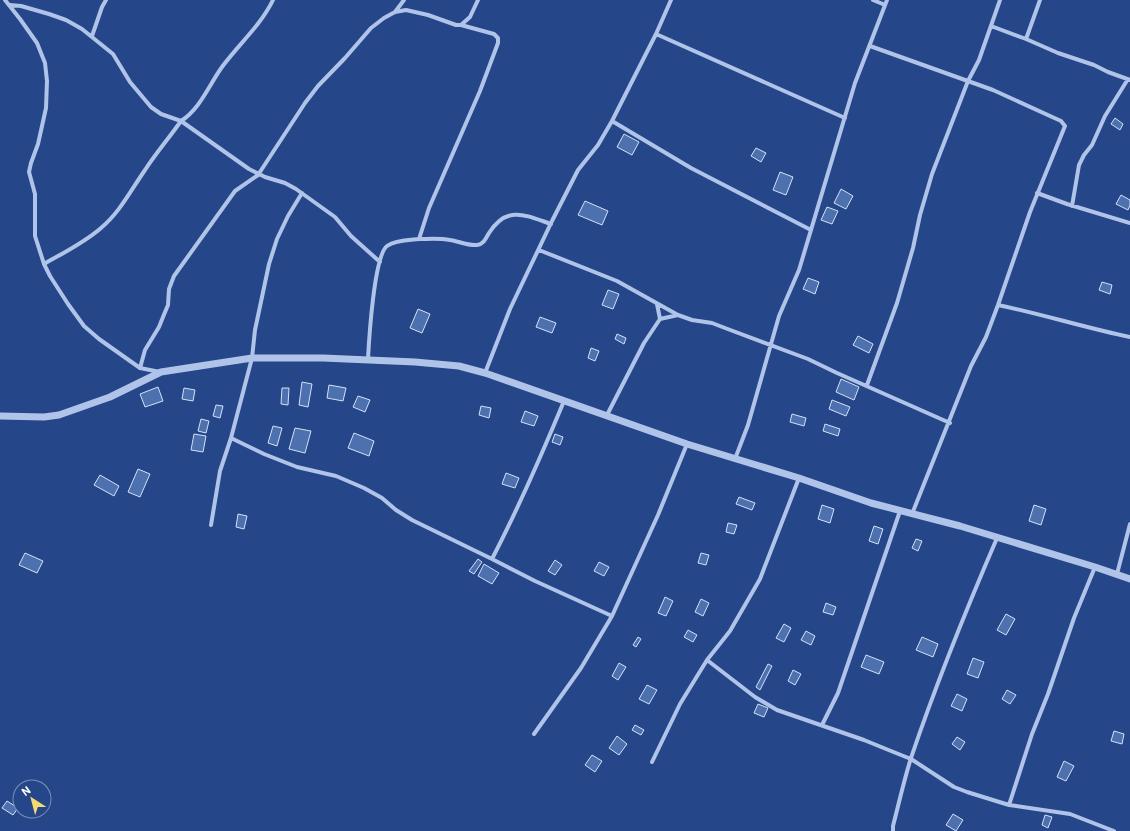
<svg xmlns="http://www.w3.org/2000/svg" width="1130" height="831" viewBox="0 0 1130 831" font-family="Roboto,sans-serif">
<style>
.building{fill:#4d70af;stroke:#d4e1f7}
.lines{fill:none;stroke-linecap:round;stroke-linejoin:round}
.minor{stroke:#b0c4e9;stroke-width:4}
.tertiary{stroke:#b0c4e9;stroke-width:7}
</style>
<rect width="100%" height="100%" fill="#254688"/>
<path class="building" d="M1115 118 1123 124 1120 130 1111 124Z
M624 134 639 142 632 155 617 147Z
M756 148 766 153 761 162 751 156Z
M780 172 793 177 786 195 773 190Z
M841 189 853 196 846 209 834 203Z
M1121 195 1130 200V205L1128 210 1116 204Z
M585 201 608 211 602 225 578 215Z
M827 207 838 211 832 224 821 220Z
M808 278 819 282 815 294 803 289Z
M1102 282 1112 285 1110 294 1099 290Z
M608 290 619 294 613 309 602 305Z
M418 309 430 314 422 333 410 328Z
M540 317 556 323 552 333 536 327Z
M617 334 626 338 624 344 615 339Z
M858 336 873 344 869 353 853 345Z
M591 348 599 351 595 361 588 358Z
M841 379 859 387 854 400 836 392Z
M302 382 312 384 308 407 299 405Z
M329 385 346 388 343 401 327 398Z
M158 387 163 401 145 407 140 394Z
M184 388 195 390 193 401 182 399Z
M282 388H289L288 405 281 404Z
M358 396 370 400 365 412 353 407Z
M832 400 850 407 846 416 829 409Z
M216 405 223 406 220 418 213 416Z
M481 406 491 408 489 418 479 415Z
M525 411 538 416 534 426 521 422Z
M792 414 806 418 804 426 790 422Z
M201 419 209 421 206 433 198 431Z
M825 424 840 429 838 436 823 431Z
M273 426 282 428 277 446 268 443Z
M295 428 311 431 305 453 289 449Z
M354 433 374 441 369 456 348 448Z
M194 434 206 436 203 452 191 450Z
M555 434 563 437 560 445 552 442Z
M138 469 150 474 140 497 128 492Z
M506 473 519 478 515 488 502 484Z
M100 475 119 486 114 496 94 485Z
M739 497 755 503 752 510 736 504Z
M822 505 834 509 830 523 818 519Z
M1034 505 1046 509 1041 525 1029 521Z
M238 514 247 516 244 529 236 527Z
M728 523 737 525 734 534 726 532Z
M874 526 883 529 878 544 869 541Z
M916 539 922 541 918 551 912 548Z
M25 553 43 561 37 573 19 565Z
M701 553 709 555 706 565 698 563Z
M478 559 482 562 474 574 469 571Z
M555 560 562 565 555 575 548 571Z
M599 562 609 567 604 576 594 571Z
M484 564 499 573 492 584 478 576Z
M665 597 673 601 666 616 658 613Z
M701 599 709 603 703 616 695 612Z
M826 603 836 607 833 615 823 612Z
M1006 614 1015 619 1006 635 997 630Z
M784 624 791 628 784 642 776 638Z
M688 630 697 635 693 642 684 637Z
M806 631 815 636 811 645 801 640Z
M638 637 641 639 636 647 633 645Z
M922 637 938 644 933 657 916 650Z
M866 655 884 662 879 674 861 667Z
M973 658 984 662 978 678 967 674Z
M619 663 626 667 618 680 612 676Z
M768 664 772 666 760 690 756 687Z
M793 670 801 674 795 685 788 681Z
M647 685 657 690 649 704 639 699Z
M1007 690 1016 695 1010 704 1002 699Z
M957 694 967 699 962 711 951 706Z
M758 704 768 708 764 717 754 713Z
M635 725 644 730 641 735 632 730Z
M1114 731 1124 734 1122 744 1111 741Z
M617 736 627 744 619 755 609 748Z
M957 737 965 742 960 750 952 744Z
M592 755 602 761 595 772 585 765Z
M1064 761 1074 766 1066 781 1057 777Z
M7 801 18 808 13 815 2 808Z
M953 814 963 820 956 831 946 825Z
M1045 815 1052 817 1048 828 1042 825Z"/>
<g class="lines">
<path class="minor" d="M5 0 20 19 37 43 45 63 47 81 46 108 38 144 31 163 29 172 35 194V236L44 264 50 276 68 304 84 326 99 339 140 368 160 372
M873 0 885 5
M10 5 21 6 49 14 66 20 82 29 113 54 130 82 151 107 161 114 181 121 249 169 265 177 285 183 296 189 335 217 351 236 380 262
M395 12 404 0
M461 25 470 17 478 0
M991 26 1026 39 1058 53 1094 65 1108 72 1130 80
M656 34 845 118
M92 36 102 7 106 0
M1026 39 1040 0
M870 46 993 90 1061 121 1065 126 1030 212 998 305 986 337 971 366 912 514
M612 121 691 168 811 230
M1037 193 1067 204 1130 223
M1072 206 1079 165 1084 155 1092 145 1105 116 1128 79
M539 250 617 281 678 315 692 320 712 323 725 328 808 359 837 373 950 423
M44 264C63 253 84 243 101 228 120 212 131 190 145 170 156 153 169 138 181 121 200 109 209 85 222 67 239 44 261 25 273 0
M998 305C1042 314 1086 328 1130 337
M660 319 678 315
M368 359C369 340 374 256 387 246 395 240 410 240 419 239 429 239 440 238 450 240 458 241 468 246 477 245 484 244 486 238 489 233 507 205 525 215 551 224
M140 368 145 350 159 327 163 317 168 305 169 289 174 276 235 191 258 175 305 103 318 86 345 58 371 28 384 18 395 12 406 10 428 15 456 25H461L494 34 498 38V43L480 91 429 208 419 239
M485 373 510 309 552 221 578 170 598 145 612 121 656 34 671 0
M867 385 897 303 913 248 920 215 932 174 968 81 979 60 1000 0
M607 415 644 343 660 319 657 304
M231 438 264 454 297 467 336 476 364 488 382 498 396 510 412 520 492 559 535 581 612 616
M735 459 748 425 779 316 799 270 855 83 887 0
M211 525 220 471 231 438 252 358 255 330 269 264 277 239 288 216 302 193
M492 559C519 507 542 454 564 401
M1117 574 1130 524
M707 660 755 697 777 710 864 740 891 751 911 759 954 787 967 792 1009 805 1070 814 1114 831
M822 725 838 693 900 511
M534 734 581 668 612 616 658 515 687 444
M652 762 680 704 707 660 730 631 760 579 799 478
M1009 805 1032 734 1048 694 1074 618 1095 567
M893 831V826C899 803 904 780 911 758 936 684 966 610 997 538"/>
<path class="tertiary" d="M0 416 44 417 59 415 110 397 161 372 252 358H323L415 362 459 366 485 373 687 444 799 478 871 503 960 526 1095 567 1130 579"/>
</g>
<g transform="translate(32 799) rotate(324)"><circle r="19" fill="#254688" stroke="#7c90b8"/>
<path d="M0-3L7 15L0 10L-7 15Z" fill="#f3db74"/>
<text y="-6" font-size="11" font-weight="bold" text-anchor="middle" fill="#ffffff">N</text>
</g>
</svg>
